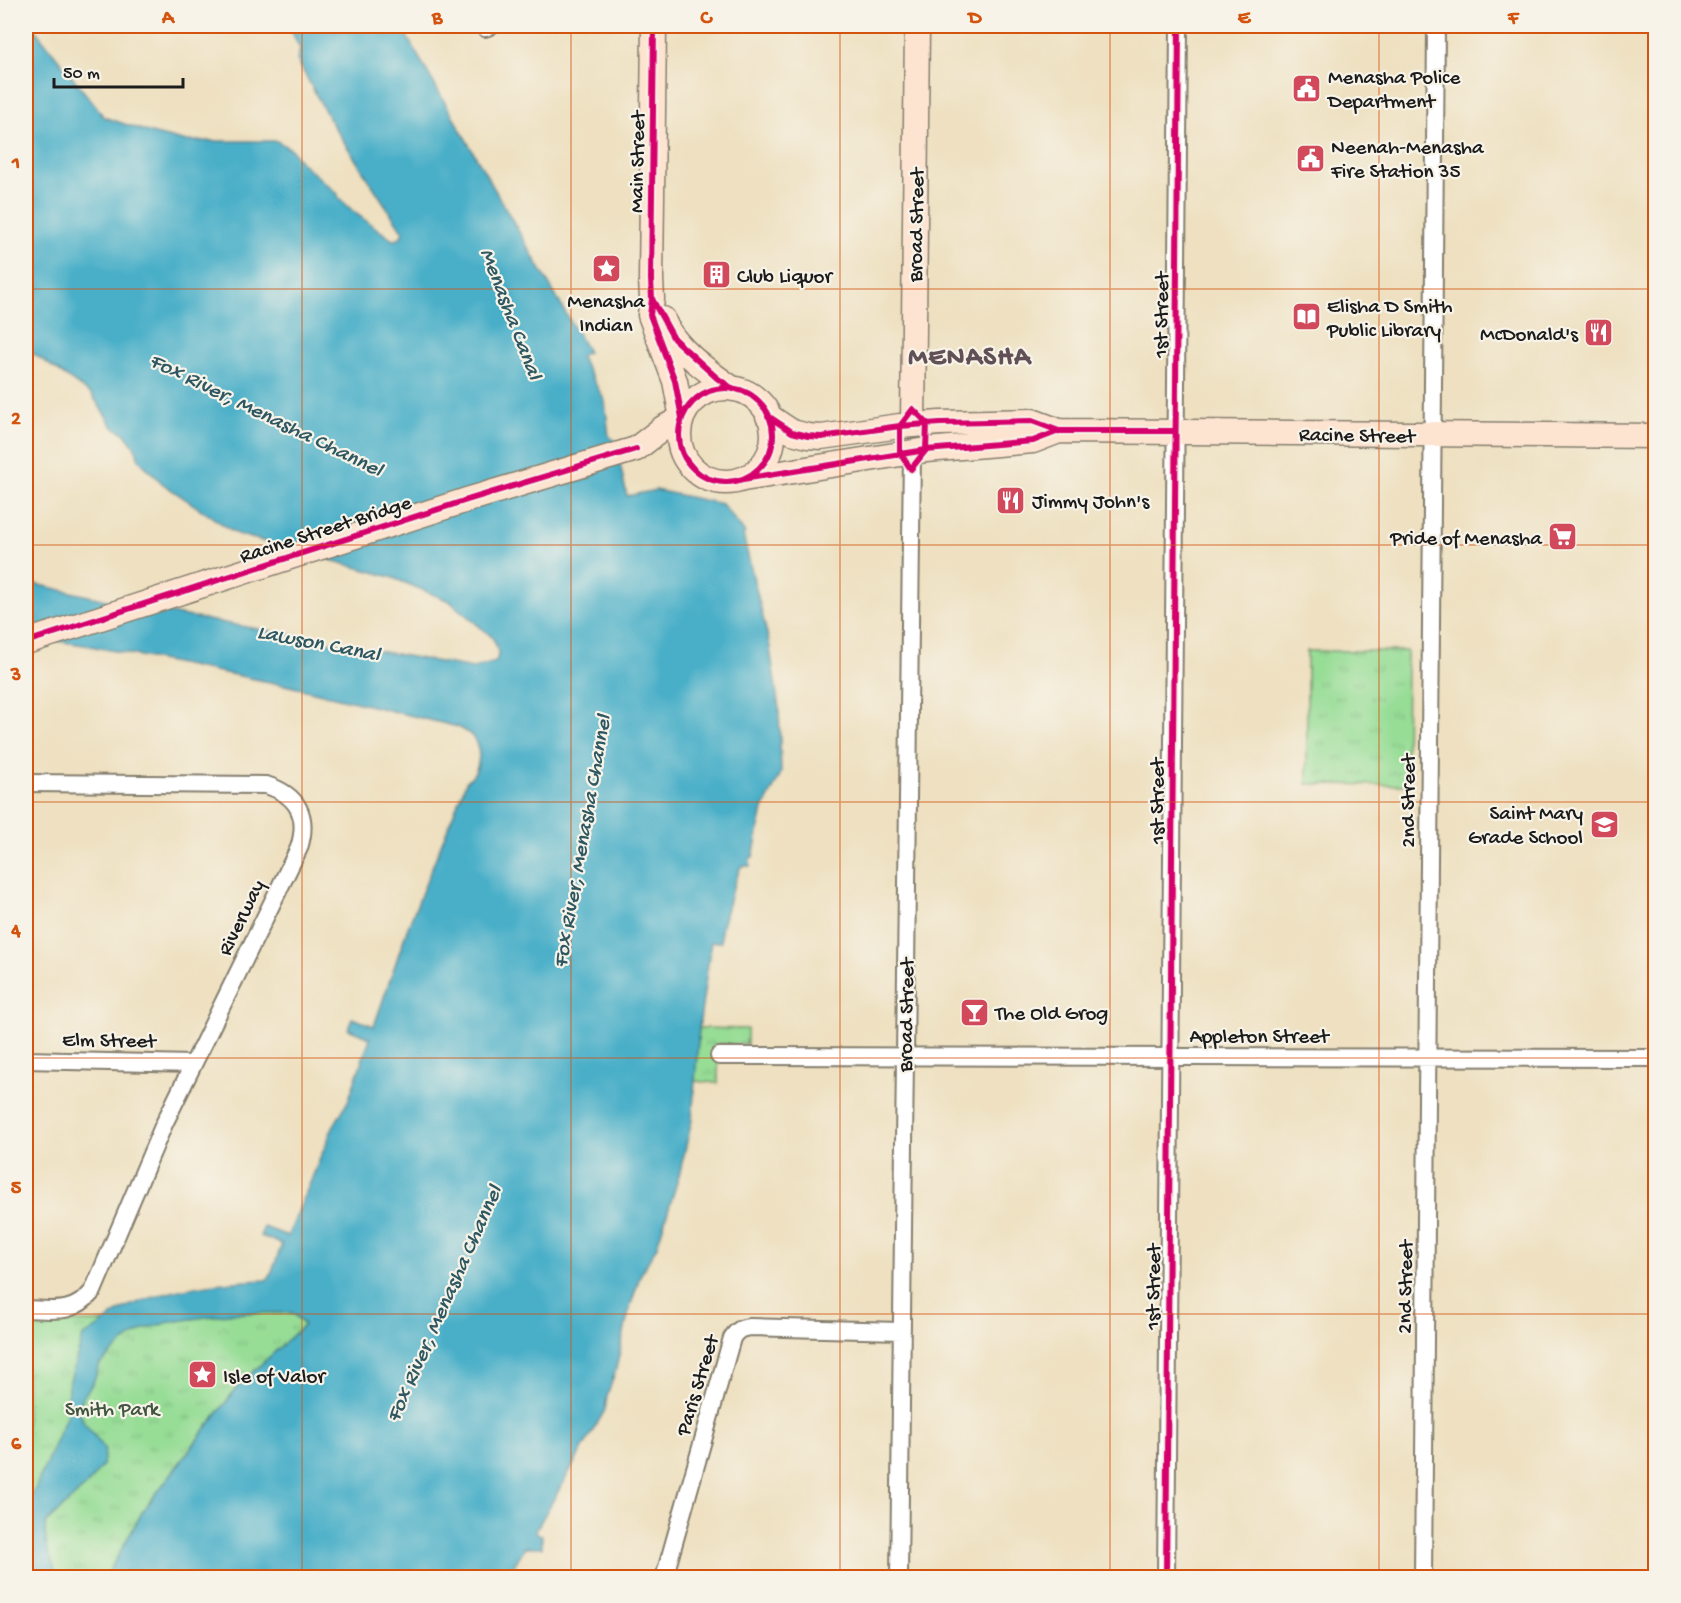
<svg xmlns="http://www.w3.org/2000/svg" width="1681" height="1603" viewBox="0 0 1681 1603" font-family="'Gochi Hand',sans-serif">
<style>
.park{fill:url(#park-tufts);stroke:#5a7c59;stroke-width:1.5}
.water{fill:#49afc8;stroke:#326672;stroke-width:1.5}
.lines{fill:none;stroke-linecap:round;stroke-linejoin:round}
.street-casing{stroke:#857e6e;stroke-width:20}
.secondary-casing{stroke:#857e6e;stroke-width:27}
.street{stroke:#fff;stroke-width:16}
.secondary{stroke:#fde4d0;stroke-width:24}
.cycleway-casing{stroke:#f7f3e8;stroke-width:10}
.cycleway{stroke:#d6006c;stroke-width:6}
.grid{fill:none;stroke:#d4530e;stroke-width:1.5;stroke-opacity:0.55}
.labels{text-anchor:middle;stroke-width:4.5;stroke-linejoin:round;paint-order:stroke}
.poi-label{font-size:21px;fill:#1c1c1c;stroke:#f7f3e8;text-anchor:start}
.street-label{font-size:21px;fill:#1c1c1c;stroke:#f7f3e8}
.park-label{font-size:21px;fill:#415641;stroke:#f7f3e8}
.water-label{font-size:22px;font-style:italic;fill:#2e5761;stroke:#f7f3e8}
.district-label{font-size:27px;font-weight:bold;letter-spacing:1.5px;fill:#615056;stroke:#f7f3e8}
.neatline{fill:none;stroke:#d4530e;stroke-width:2}
.grid-label{font-size:20px;text-anchor:middle;font-weight:bold;fill:#d4530e}
</style>
<defs>
<pattern id="park-tufts" width="24" height="20" patternUnits="userSpaceOnUse" patternTransform="scale(1.5)"><rect width="24" height="20" fill="#97dd96"/><path d="M3 7l-1-3M5 7V3M7 7l1-3M15 17l-1-3M17 17v-4M19 17l1-3" fill="none" stroke="#82bd81"/></pattern>
</defs>
<rect width="100%" height="100%" fill="#f7f3e8"/>
<filter id="ink" filterUnits="userSpaceOnUse"><feTurbulence type="fractalNoise" baseFrequency=".0167" numOctaves="2"/><feDisplacementMap in="SourceGraphic" scale="12" xChannelSelector="R" yChannelSelector="G"/><feConvolveMatrix kernelMatrix="1 2 1 2 8 2 1 2 1" color-interpolation-filters="sRGB"/></filter>
<filter id="wash" filterUnits="userSpaceOnUse"><feTurbulence type="fractalNoise" baseFrequency=".008" numOctaves="4" result="noise"/><feDisplacementMap in="SourceGraphic" scale="24" xChannelSelector="R" yChannelSelector="G"/><feGaussianBlur stdDeviation="1.35" result="paint"/><feColorMatrix in="noise" values="0 0 0 0 0 0 0 0 0 0 0 0 0 0 0 0 0 1.4 0 .05"/><feComposite in="paint" operator="in"/></filter>
<g filter="url(#wash)">
<rect width="100%" height="100%" fill="#eee0c0"/>
<path class="park" d="M1307 651H1407L1406 785 1307 784Z
M699 1028 747 1029V1044H718V1083L694 1081Z
M277 1312 293 1313 304 1325 239 1385 143 1511 106 1577 26 1578V1322H170L234 1313Z"/>
<path class="water" d="M26 26H32L104 117 151 133 183 141H277L291 149 302 163 338 194V197L354 212 393 240 399 239 403 233 401 229 331 122 297 60 300 49 289 26H401L588 352 580 356 605 401 609 436 615 441 627 496 656 490 722 504 745 533 743 535 769 642 779 708 781 773 763 809 753 857 750 858V866H741L731 893 721 930V942H711L699 1028 692 1120 679 1176 657 1246 640 1276 629 1311 616 1369 607 1397 605 1410 536 1530 538 1534 542 1535V1547H525L507 1577H106L143 1511 239 1385 304 1325 293 1313H234L170 1322 145 1329 128 1339 100 1364 93 1383 83 1397 79 1409 83 1421 105 1449 103 1465 87 1485 46 1523C42 1541 52 1561 58 1577H32L26 1510 67 1414 68 1387 83 1336C100 1329 112 1313 129 1306 174 1287 219 1282 266 1280L270 1277 282 1244 260 1236 264 1227 288 1236 333 1127 348 1101 370 1038 348 1029 352 1018 374 1026 408 927 467 780C480 773 482 751 474 739 471 734 464 730 458 727L289 686 90 646 26 636V582L142 608 473 668 496 662 498 655 497 647 492 637 449 601 391 577 237 534 163 484 139 460 136 449 124 433 113 427 92 395 34 354 26 359Z"/>
</g>
<g filter="url(#ink)">
<g class="lines">
<defs>
<path id="street" d="M484 26 485 28 490 26
M26 783 266 785C298 795 309 816 299 848L164 1124 93 1291C73 1315 54 1310 26 1309
M719 1056 1656 1058
M26 1060 192 1064
M664 1578 732 1338C737 1330 741 1328 750 1327L901 1331
M899 1578 912 452
M1166 1578 1179 26
M1423 1578 1436 26"/>
<path id="secondary" d="M663 319C672 347 710 373 733 389
M679 435a47 47 0 1 1 94 0a47 47 0 1 1-94 0Z
M768 416 792 432 808 436 821 437 900 426 940 423 1032 421 1059 431
M913 424 917 26
M743 479 926 450 1033 441 1059 431 1656 436
M26 642 467 500 636 449 663 428 682 418 675 381 650 315 652 299 651 279 654 26"/>
</defs>
<use href="#street" class="street-casing"/>
<use href="#secondary" class="secondary-casing"/>
<use href="#street" class="street"/>
<use href="#secondary" class="secondary"/>
<defs>
<path id="cycleway" d="M654 26 651 279 652 299 650 315 675 381 682 418
M652 299 674 339 717 378 733 389
M679 435a47 47 0 1 1 94 0a47 47 0 1 1-94 0Z
M913 409 927 423 926 450 911 469 900 453V426Z
M768 416 792 432 808 436 821 437 900 426 940 423 1032 421 1059 431
M743 479 926 450 1033 441 1059 431H1175
M26 642 467 500 636 449
M1166 1578 1179 26"/>
</defs>
<use href="#cycleway" class="cycleway-casing"/>
<use href="#cycleway" class="cycleway"/>
</g>
</g>
<path class="grid" d="M302 26V1578M571 26V1578M840 26V1578M1110 26V1578M1379 26V1578M26 289H1656M26 545H1656M26 802H1656M26 1058H1656M26 1314H1656"/>
<defs>
<symbol id="civic-square" viewBox="-11 -11 22 22"><rect x="-9" y="-9" width="18" height="18" rx="4" fill="#d1495b" stroke="#f7f3e8"/><path d="M-.6-6.5H3V-4.5H.6V-3L4-1V1h2V6H-6V1h2V-1L-.6-3ZM-1.2 2.5V6h2.4V2.5Z" fill="#fff"/></symbol>
<symbol id="sight-square" viewBox="-11 -11 22 22"><rect x="-9" y="-9" width="18" height="18" rx="4" fill="#d1495b" stroke="#f7f3e8"/><path d="M0-6L1.8-2.2L6-1.7L2.9 1.2L3.7 5.4L0 3.3L-3.7 5.4L-2.9 1.2L-6-1.7L-1.8-2.2Z" fill="#fff"/></symbol>
<symbol id="building-square" viewBox="-11 -11 22 22"><rect x="-9" y="-9" width="18" height="18" rx="4" fill="#d1495b" stroke="#f7f3e8"/><path d="M-4-6H4V6H1V3H-1V6H-4ZM-2.5-4.3h1.7v1.8h-1.7ZM.8-4.3h1.7v1.8H.8ZM-2.5-1h1.7V.8h-1.7ZM.8-1h1.7V.8H.8Z" fill="#fff"/></symbol>
<symbol id="library-square" viewBox="-11 -11 22 22"><rect x="-9" y="-9" width="18" height="18" rx="4" fill="#d1495b" stroke="#f7f3e8"/><path d="M-6-4Q-3-5.5-.7-3.5V5Q-3 3-6 4ZM6-4Q3-5.5 .7-3.5V5Q3 3 6 4Z" fill="#fff"/></symbol>
<symbol id="restaurant-square" viewBox="-11 -11 22 22"><rect x="-9" y="-9" width="18" height="18" rx="4" fill="#d1495b" stroke="#f7f3e8"/><path d="M-5-6h1v4h1v-4h1v4h1v-4h1v5L-1.5 .5V6h-2V.5L-5-1ZM5-6V6H3V1.5H1.5Q1.5-4 5-6Z" fill="#fff"/></symbol>
<symbol id="supermarket-square" viewBox="-11 -11 22 22"><rect x="-9" y="-9" width="18" height="18" rx="4" fill="#d1495b" stroke="#f7f3e8"/><path d="M-6-5.5h2.5l.6 2H6L4.5 2H-2.5L-4.4-4H-6ZM-1.5 3.2a1.3 1.3 0 1 0 .1 0ZM3 3.2a1.3 1.3 0 1 0 .1 0Z" fill="#fff"/></symbol>
<symbol id="school-square" viewBox="-11 -11 22 22"><rect x="-9" y="-9" width="18" height="18" rx="4" fill="#d1495b" stroke="#f7f3e8"/><path d="M0-5L7-2L0 1L-7-2ZM-4 1L0 2.5L4 1V4Q0 6-4 4Z" fill="#fff"/></symbol>
<symbol id="bar-square" viewBox="-11 -11 22 22"><rect x="-9" y="-9" width="18" height="18" rx="4" fill="#d1495b" stroke="#f7f3e8"/><path d="M-6-5H6L.8 .8V4.5H3.5V6h-7V4.5H-.8V.8Z" fill="#fff"/></symbol>
</defs>
<g fill-rule="evenodd">
<use href="#civic-square" x="1290" y="72" width="33" height="33"/>
<use href="#civic-square" x="1294" y="142" width="33" height="33"/>
<use href="#sight-square" x="590" y="252" width="33" height="33"/>
<use href="#building-square" x="700" y="258" width="33" height="33"/>
<use href="#library-square" x="1290" y="300" width="33" height="33"/>
<use href="#restaurant-square" x="1582" y="316" width="33" height="33"/>
<use href="#restaurant-square" x="994" y="484" width="33" height="33"/>
<use href="#supermarket-square" x="1546" y="520" width="33" height="33"/>
<use href="#school-square" x="1588" y="808" width="33" height="33"/>
<use href="#bar-square" x="958" y="996" width="33" height="33"/>
<use href="#sight-square" x="186" y="1358" width="33" height="33"/>
</g>
<g class="labels">
<g class="poi-label">
<text x="1328" y="83">Menasha Police<tspan x="1328" dy="24">Department</tspan></text>
<text x="1331" y="153">Neenah-Menasha<tspan x="1331" dy="24">Fire Station 35</tspan></text>
<text x="737" y="282">Club Liquor</text>
<text x="606" y="307" text-anchor="middle">Menasha<tspan x="606" dy="24">Indian</tspan></text>
<text x="1327" y="312">Elisha D Smith<tspan x="1327" dy="24">Public Library</tspan></text>
<text x="1578" y="340" text-anchor="end">McDonald's</text>
<text x="1032" y="507">Jimmy John's</text>
<text x="1542" y="544" text-anchor="end">Pride of Menasha</text>
<text x="1583" y="819" text-anchor="end">Saint Mary<tspan x="1583" dy="24">Grade School</tspan></text>
<text x="995" y="1019">The Old Grog</text>
<text x="223" y="1382">Isle of Valor</text>
</g>
<g class="street-label">
<text transform="translate(636 162) rotate(-89)" y="7">Main Street</text>
<text transform="translate(915 225) rotate(-89)" y="7">Broad Street</text>
<text transform="translate(1160 315) rotate(-89)" y="7">1st Street</text>
<text transform="translate(1357 434) rotate(1)" y="7">Racine Street</text>
<text transform="translate(325 528) rotate(-18)" y="7">Racine Street Bridge</text>
<text transform="translate(1156 801) rotate(-90)" y="7">1st Street</text>
<text transform="translate(1407 801) rotate(-90)" y="7">2nd Street</text>
<text transform="translate(240 917) rotate(-64)" y="7">Riverway</text>
<text transform="translate(905 1015) rotate(-89)" y="7">Broad Street</text>
<text x="1259" y="1042">Appleton Street</text>
<text transform="translate(109 1039) rotate(1)" y="7">Elm Street</text>
<text transform="translate(1152 1287) rotate(-89)" y="7">1st Street</text>
<text transform="translate(1404 1287) rotate(-89)" y="7">2nd Street</text>
<text transform="translate(696 1385) rotate(-73)" y="7">Paris Street</text>
</g>
<g class="park-label">
<text x="112" y="1415">Smith Park</text>
</g>
<g class="water-label">
<text transform="translate(513 313) rotate(69)" y="8">Menasha Canal</text>
<text transform="translate(267 413) rotate(26)" y="8">Fox River, Menasha Channel</text>
<text transform="translate(319 641) rotate(11)" y="8">Lawson Canal</text>
<text transform="translate(580 841) rotate(-80)" y="8">Fox River, Menasha Channel</text>
<text transform="translate(442 1303) rotate(-66)" y="8">Fox River, Menasha Channel</text>
</g>
<g class="district-label">
<text x="970" y="364">MENASHA</text>
</g>
</g>
<rect width="1681" height="1603" fill="none" stroke="#f7f3e8" stroke-width="66"/>
<path d="M54 78v9h129v-9" fill="none" stroke="#1c1c1c" stroke-width="3"/>
<text x="63" y="78" font-size="18" fill="#1c1c1c" stroke="#f7f3e8" stroke-width="4.5" paint-order="stroke">50 m</text>
<rect x="33" y="33" width="1615" height="1537" class="neatline"/>
<g class="grid-label">
<text x="168" y="23">A</text>
<text x="437" y="23">B</text>
<text x="706" y="23">C</text>
<text x="975" y="23">D</text>
<text x="1244" y="23">E</text>
<text x="1513" y="23">F</text>
<text x="16" y="168">1</text>
<text x="16" y="424">2</text>
<text x="16" y="680">3</text>
<text x="16" y="936">4</text>
<text x="16" y="1193">5</text>
<text x="16" y="1449">6</text>
</g>
</svg>
